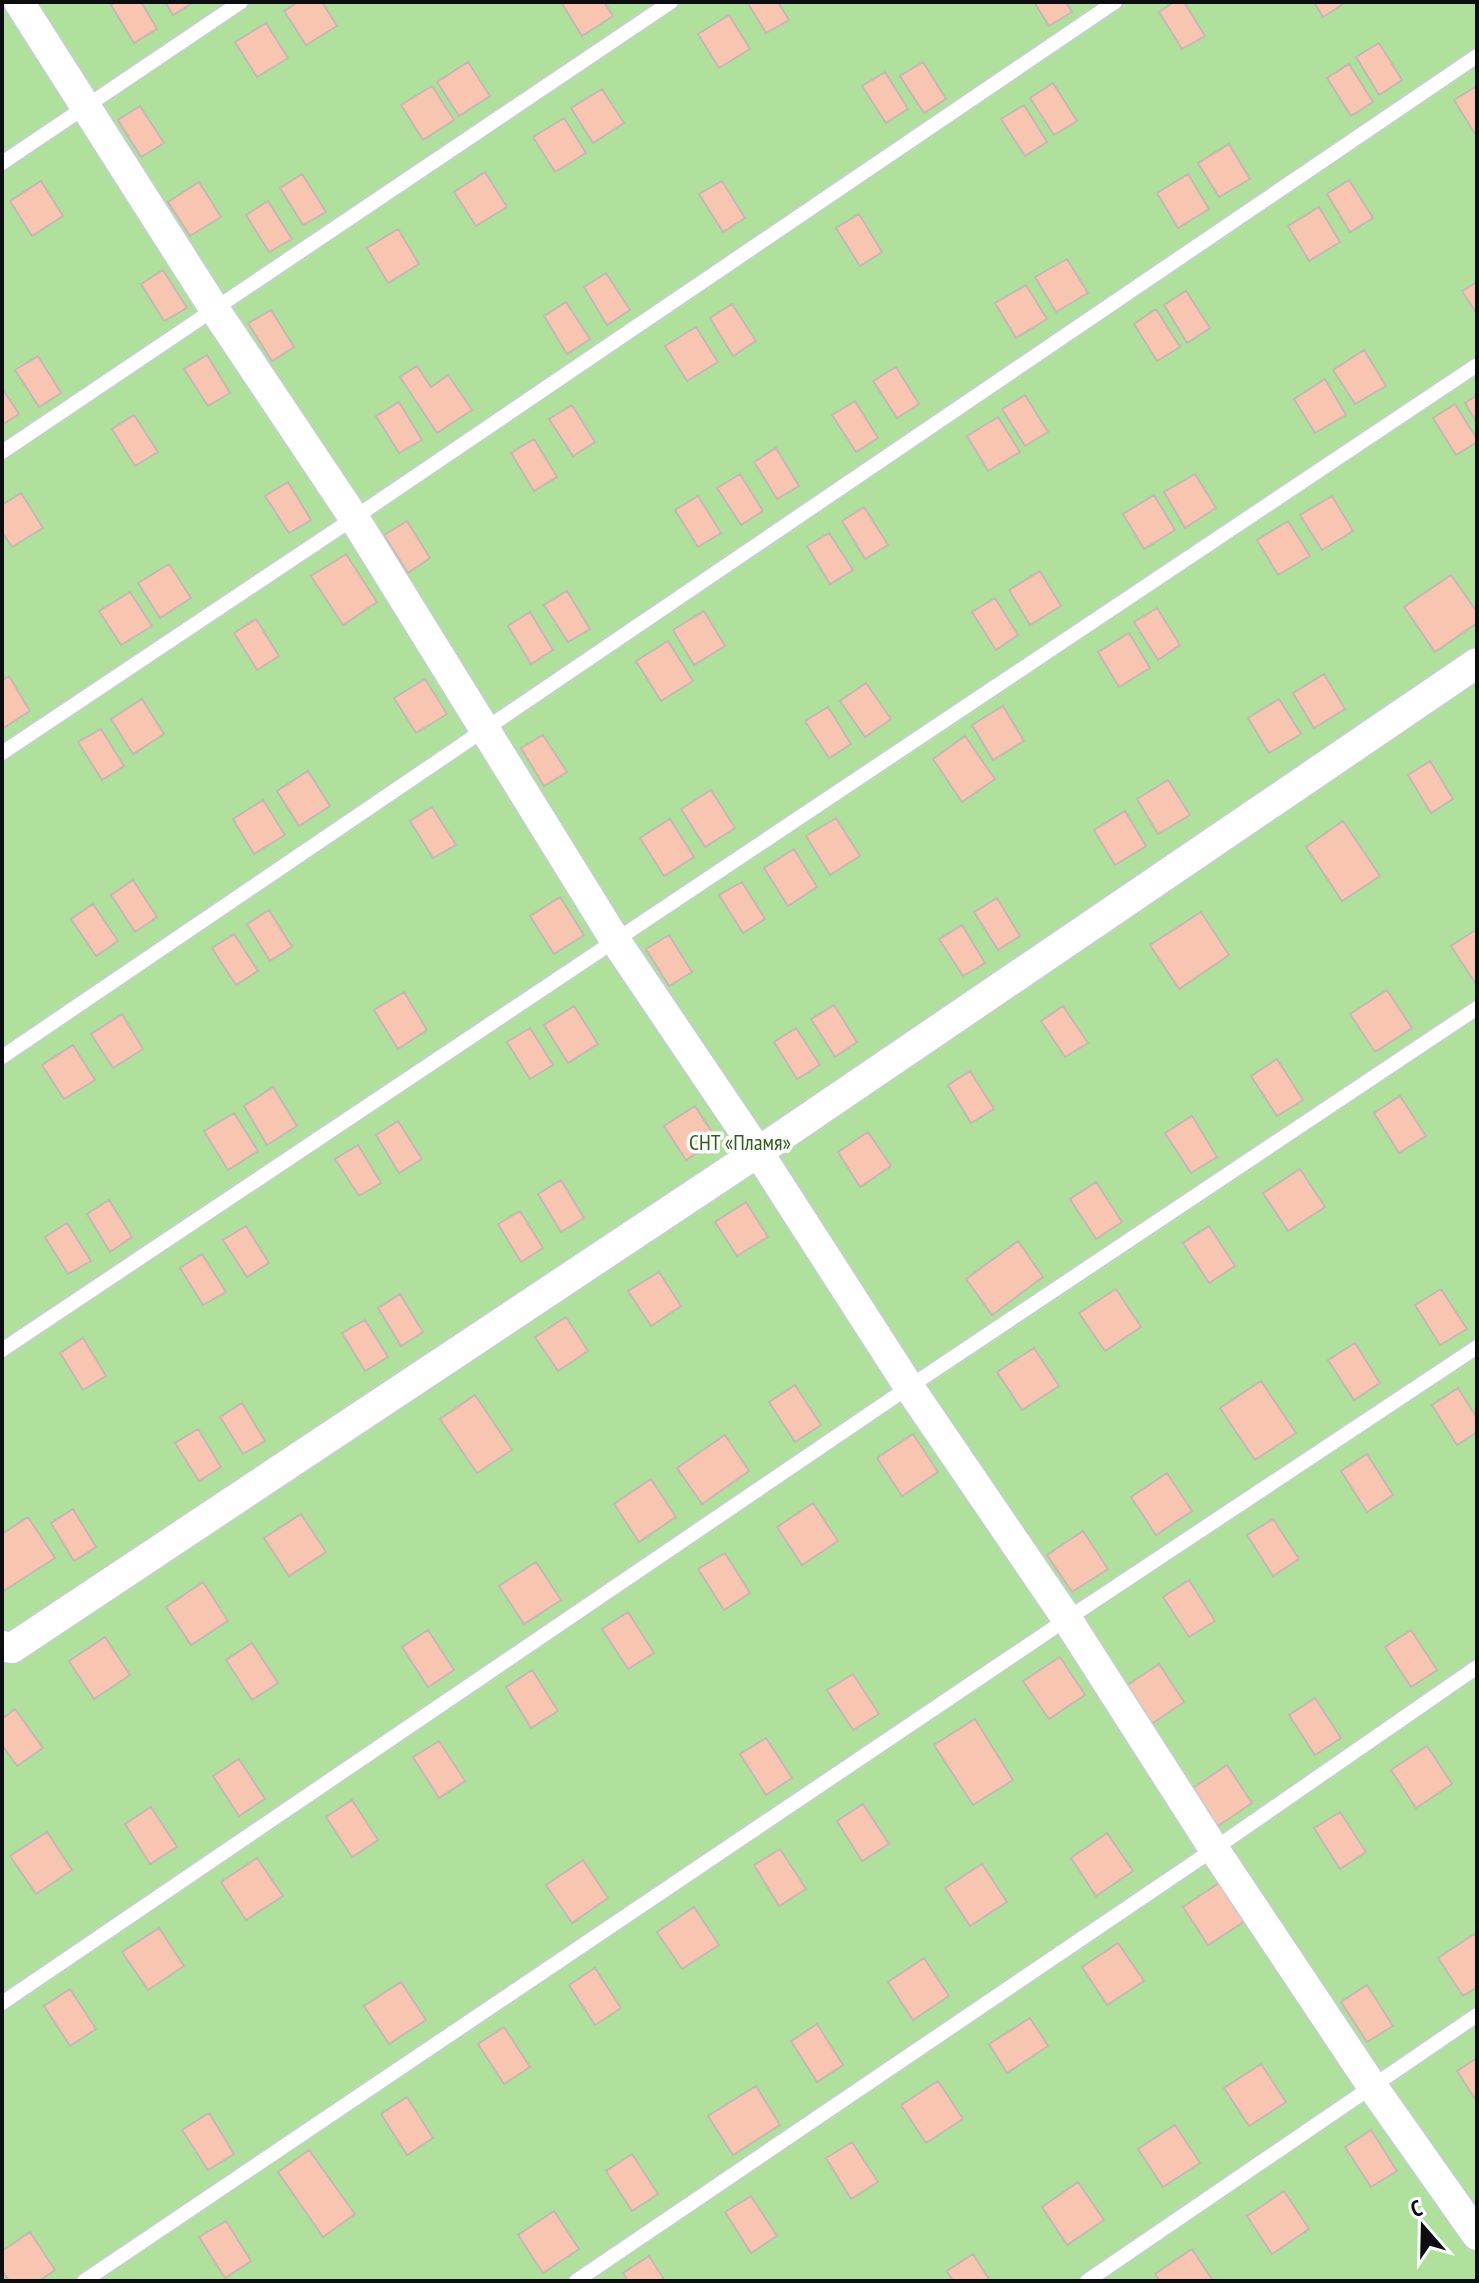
<svg xmlns="http://www.w3.org/2000/svg" width="1479" height="2283" viewBox="0 0 1479 2283" font-family="'PT Sans Narrow',sans-serif">
<style>
.green{fill:#afe19c}
.building{fill:#f8c6b0;stroke:#c4b8b4;stroke-width:2}
.lines{fill:none;stroke-linecap:round;stroke-linejoin:round}
.service-casing{stroke:#c6ccd6;stroke-width:17}
.minor-casing{stroke:#c6ccd6;stroke-width:33}
.service{stroke:#fff;stroke-width:14}
.minor{stroke:#fff;stroke-width:30}
.labels{text-anchor:middle;stroke-width:7;stroke-linejoin:round;paint-order:stroke}
.park-label{font-size:22px;fill:#305e1a;stroke:#fff}
</style>
<rect width="100%" height="100%" fill="#eef5fe"/>
<path class="green" d="M2 2H1477V2281H2Z"/>
<path class="building" d="M116 2H141L157 29 134 43 111 5Z
M165 2H194L173 15Z
M298 2H322L337 26 306 45 284 11Z
M561 2H604L613 16 582 36Z
M747 2H778L789 20 766 33Z
M1034 2H1066L1072 12 1049 26Z
M1174 2H1184L1205 36 1182 49 1159 12Z
M1314 2H1346L1323 17Z
M729 15 750 49 719 68 698 34Z
M266 23 288 58 257 77 235 42Z
M1379 43 1402 80 1379 95 1356 57Z
M468 62 490 96 459 116 437 82Z
M923 62 946 99 924 113 900 76Z
M1349 64 1373 102 1351 116 1327 78Z
M885 72 908 109 886 123 862 86Z
M1053 83 1077 121 1054 135 1030 98Z
M432 86 454 120 423 140 401 105Z
M1477 86V137L1454 100Z
M602 89 624 123 593 143 571 108Z
M1024 105 1047 142 1025 156 1001 119Z
M140 106 164 143 141 157 118 120Z
M564 118 586 153 555 172 533 137Z
M1229 144 1250 179 1219 197 1198 163Z
M485 172 507 207 476 226 454 192Z
M302 174 326 212 303 225 280 188Z
M1188 174 1209 209 1178 228 1157 193Z
M1349 180 1373 218 1350 232 1327 194Z
M41 181 63 216 32 236 10 201Z
M722 181 745 218 723 232 699 194Z
M199 182 221 217 190 236 168 202Z
M268 201 292 239 269 252 246 215Z
M1319 207 1340 242 1309 261 1288 226Z
M859 214 882 252 860 266 836 228Z
M398 229 419 264 388 283 367 248Z
M1067 259 1088 293 1056 312 1035 277Z
M163 270 187 308 164 321 141 284Z
M606 273 630 310 607 325 584 287Z
M1477 282V314L1462 291Z
M1026 285 1047 319 1016 338 995 303Z
M1186 291 1210 328 1187 343 1164 305Z
M566 302 590 339 567 354 544 316Z
M732 304 756 341 733 356 710 318Z
M1156 309 1180 347 1157 361 1134 324Z
M271 310 294 347 272 361 248 323Z
M696 327 718 362 687 381 665 346Z
M1364 350 1386 386 1355 404 1333 370Z
M207 355 230 393 208 406 184 369Z
M38 356 61 393 39 407 15 370Z
M417 366 431 387 448 375 472 410 437 433 400 377Z
M896 367 919 404 897 418 873 381Z
M1325 379 1346 415 1315 433 1294 399Z
M2 388 19 414 2 425Z
M1025 395 1048 432 1025 446 1002 409Z
M1477 395V423L1465 403Z
M855 401 878 438 856 452 832 415Z
M399 402 422 440 399 453 376 416Z
M1455 404 1477 439V442L1456 455 1433 418Z
M572 405 595 442 573 456 549 419Z
M134 415 158 452 135 466 112 429Z
M998 417 1020 452 988 471 967 436Z
M534 439 557 477 534 491 511 453Z
M776 448 799 486 777 499 754 462Z
M740 474 763 511 741 525 717 488Z
M1195 474 1216 508 1185 528 1164 492Z
M288 482 311 520 289 533 265 496Z
M21 493 43 528 12 547 2 532V505Z
M1154 495 1175 530 1144 549 1123 514Z
M698 496 721 533 698 547 675 510Z
M1332 496 1353 531 1322 550 1300 515Z
M864 507 888 545 865 559 842 521Z
M407 521 430 558 408 573 384 535Z
M1288 521 1310 556 1278 575 1257 540Z
M829 533 853 570 830 584 807 546Z
M346 554 377 602 343 625 311 576Z
M169 564 191 598 160 618 138 583Z
M1040 571 1061 606 1030 625 1009 590Z
M1451 575 1477 612V623L1435 652 1404 607Z
M567 591 590 629 568 642 544 605Z
M130 592 152 626 121 645 99 611Z
M995 598 1018 635 996 650 972 612Z
M1157 608 1180 645 1158 660 1134 622Z
M704 611 725 646 694 665 673 630Z
M530 612 553 650 531 664 508 626Z
M256 619 279 656 257 670 234 633Z
M1129 633 1150 668 1119 687 1098 652Z
M668 641 693 681 661 701 636 661Z
M1324 674 1345 709 1314 728 1293 693Z
M9 676 30 711 2 729V680Z
M425 679 447 714 416 733 394 698Z
M866 683 891 719 865 737 840 701Z
M142 699 164 734 133 754 111 719Z
M1279 699 1301 734 1269 753 1248 718Z
M1003 706 1024 741 993 760 972 725Z
M828 707 851 744 829 758 805 721Z
M101 729 124 766 102 780 78 742Z
M543 735 567 772 544 786 521 748Z
M965 736 995 779 962 802 933 759Z
M1430 761 1453 799 1431 813 1408 775Z
M308 771 330 806 299 826 277 791Z
M1168 780 1190 815 1158 834 1137 799Z
M711 790 735 828 705 847 681 809Z
M263 800 285 835 254 854 233 819Z
M432 807 456 845 433 858 410 821Z
M1125 811 1146 846 1115 865 1094 830Z
M836 818 860 856 830 875 806 836Z
M670 819 694 857 664 876 640 838Z
M1343 821 1380 876 1342 901 1306 847Z
M794 849 817 887 788 906 764 868Z
M133 880 157 917 135 932 111 895Z
M742 882 765 919 743 933 719 895Z
M560 897 584 935 554 954 530 916Z
M997 898 1020 936 998 950 974 912Z
M93 904 118 941 96 956 71 919Z
M269 910 292 947 270 961 247 924Z
M1201 912 1229 955 1179 989 1150 945Z
M962 925 985 963 963 976 939 939Z
M1477 929V984H1476L1451 946Z
M234 934 258 971 236 985 212 948Z
M669 935 692 972 669 986 646 949Z
M1387 990 1412 1028 1375 1052 1350 1014Z
M404 992 427 1030 398 1049 374 1010Z
M834 1005 857 1042 835 1057 811 1019Z
M574 1006 598 1044 568 1063 544 1025Z
M1063 1006 1088 1043 1065 1057 1041 1021Z
M122 1014 143 1049 113 1068 91 1034Z
M530 1028 553 1065 530 1079 507 1042Z
M796 1028 820 1065 797 1079 774 1042Z
M73 1045 95 1080 64 1099 42 1065Z
M1277 1059 1303 1100 1277 1116 1251 1076Z
M970 1071 994 1109 971 1123 948 1085Z
M273 1087 297 1126 267 1145 244 1106Z
M1400 1096 1426 1136 1399 1153 1374 1113Z
M695 1106 717 1140 686 1160 664 1126Z
M234 1113 258 1151 228 1170 204 1131Z
M1192 1116 1217 1157 1191 1173 1165 1133Z
M398 1121 422 1159 399 1173 376 1135Z
M868 1132 891 1166 860 1187 838 1152Z
M358 1145 381 1183 359 1196 335 1159Z
M1300 1169 1325 1207 1288 1231 1263 1193Z
M561 1180 584 1218 561 1232 538 1194Z
M1096 1182 1122 1222 1096 1239 1070 1199Z
M109 1200 132 1237 110 1252 87 1214Z
M746 1202 768 1237 737 1256 715 1222Z
M520 1211 543 1248 521 1262 498 1224Z
M67 1223 91 1261 68 1274 45 1237Z
M246 1226 269 1263 247 1277 223 1240Z
M1209 1226 1235 1266 1209 1283 1183 1243Z
M1018 1241 1043 1277 992 1315 966 1279Z
M202 1254 226 1292 203 1305 180 1268Z
M659 1272 681 1306 651 1326 628 1291Z
M1116 1289 1141 1327 1105 1351 1079 1313Z
M1441 1289 1467 1329 1440 1345 1415 1305Z
M400 1294 423 1332 401 1346 378 1308Z
M566 1317 588 1351 558 1371 535 1337Z
M365 1320 388 1357 365 1371 342 1333Z
M83 1338 106 1376 83 1390 60 1353Z
M1355 1343 1380 1383 1354 1400 1328 1360Z
M1034 1348 1059 1386 1022 1410 997 1372Z
M1261 1381 1296 1433 1255 1460 1220 1408Z
M795 1385 821 1425 795 1442 769 1402Z
M1458 1388 1477 1418V1432L1457 1445 1432 1405Z
M475 1395 512 1450 477 1473 440 1419Z
M242 1403 265 1441 243 1454 220 1417Z
M198 1429 221 1467 199 1481 175 1443Z
M913 1434 938 1472 902 1496 877 1458Z
M725 1435 749 1471 702 1504 677 1468Z
M1367 1454 1393 1495 1367 1512 1341 1471Z
M1167 1473 1192 1511 1156 1535 1131 1497Z
M651 1479 676 1517 639 1542 614 1504Z
M813 1503 838 1541 802 1565 777 1527Z
M73 1509 96 1547 74 1561 51 1523Z
M301 1514 326 1552 289 1576 264 1538Z
M28 1517 55 1558 2 1592V1534Z
M1273 1519 1299 1559 1273 1576 1247 1535Z
M1083 1531 1108 1569 1072 1592 1047 1555Z
M725 1553 750 1593 724 1610 698 1569Z
M536 1562 561 1600 524 1624 499 1586Z
M1189 1580 1215 1621 1189 1637 1163 1597Z
M203 1582 228 1621 191 1645 166 1607Z
M628 1612 654 1653 628 1669 602 1629Z
M428 1630 454 1670 428 1687 402 1647Z
M1411 1630 1437 1670 1411 1687 1385 1647Z
M105 1637 130 1675 94 1699 69 1661Z
M252 1643 278 1683 252 1700 226 1660Z
M1060 1657 1085 1695 1049 1719 1023 1681Z
M1159 1664 1184 1702 1147 1727 1122 1689Z
M532 1670 558 1711 531 1728 506 1687Z
M853 1674 879 1714 853 1730 827 1690Z
M1315 1698 1341 1738 1315 1755 1289 1715Z
M15 1709 43 1748 17 1766 2 1745V1719Z
M975 1719 1013 1780 973 1805 934 1745Z
M766 1738 792 1778 766 1795 740 1754Z
M439 1741 465 1781 439 1798 413 1757Z
M1427 1746 1452 1784 1416 1808 1391 1770Z
M239 1759 265 1799 239 1816 213 1776Z
M1227 1765 1252 1803 1215 1828 1190 1790Z
M352 1800 378 1840 352 1857 326 1817Z
M863 1804 889 1844 862 1861 837 1821Z
M151 1807 177 1847 150 1864 125 1824Z
M1340 1812 1366 1852 1340 1869 1314 1828Z
M47 1832 72 1870 36 1894 10 1856Z
M1107 1833 1133 1871 1096 1896 1071 1858Z
M780 1849 806 1889 779 1906 754 1865Z
M257 1858 283 1896 246 1920 221 1882Z
M583 1860 608 1898 572 1923 546 1885Z
M982 1864 1007 1902 970 1926 945 1888Z
M1219 1883 1245 1921 1208 1945 1183 1907Z
M694 1907 719 1945 682 1969 657 1932Z
M159 1928 184 1966 148 1990 122 1952Z
M1474 1934 1477 1938V1987L1463 1996 1438 1958Z
M1118 1943 1144 1981 1107 2005 1082 1967Z
M924 1958 949 1996 913 2020 888 1982Z
M595 1968 621 2008 595 2025 569 1985Z
M401 1982 426 2020 389 2044 364 2006Z
M1367 1985 1393 2026 1367 2042 1341 2002Z
M70 1989 96 2029 70 2046 44 2006Z
M1030 2018 1048 2046 1007 2073 989 2044Z
M817 2024 843 2065 817 2082 791 2041Z
M504 2027 530 2067 504 2084 478 2044Z
M1477 2058V2102L1457 2071Z
M1261 2064 1286 2102 1249 2126 1224 2088Z
M938 2081 963 2119 926 2143 901 2105Z
M756 2086 780 2125 733 2155 708 2116Z
M407 2097 433 2138 407 2155 381 2114Z
M209 2113 234 2154 208 2170 182 2130Z
M1175 2125 1200 2163 1163 2187 1138 2149Z
M1371 2130 1397 2171 1371 2187 1345 2147Z
M852 2142 878 2182 851 2199 826 2158Z
M309 2150 355 2214 323 2237 278 2172Z
M632 2154 658 2194 632 2211 606 2171Z
M1078 2182 1104 2220 1067 2245 1042 2207Z
M1284 2191 1309 2229 1272 2254 1247 2216Z
M751 2196 777 2236 751 2253 725 2212Z
M554 2211 579 2249 543 2273 518 2235Z
M226 2221 251 2261 225 2278 199 2237Z
M30 2232 55 2270 39 2281H9L2 2270V2251Z
M1192 2249 1213 2281H1160L1155 2274Z
M973 2254 990 2281H953L947 2271Z
M649 2256 665 2281H628L623 2273Z"/>
<g class="lines">
<defs>
<path id="service" d="M2 163 241 2
M2 452 671 2
M2 753 354 518 1115 2
M2 1057 1477 56
M2 1350 1477 365
M2 2003 909 1387 1477 1008
M84 2281 1067 1619 1477 1347
M576 2281 1214 1849 1477 1667
M1087 2281 1477 2015"/>
<path id="minor" d="M19 2 215 310 354 518 615 940 758 1152 909 1387 1067 1619 1214 1849 1372 2086 1477 2235
M2 1646 12 1648 758 1152 1477 663"/>
</defs>
<use href="#service" class="service-casing"/>
<use href="#minor" class="minor-casing"/>
<use href="#service" class="service"/>
<use href="#minor" class="minor"/>
</g>
<g class="labels">
<g class="park-label">
<text x="740" y="1150">СНТ «Пламя»</text>
</g>
</g>
<rect width="1479" height="2283" fill="none" stroke="#0b0d10" stroke-width="8"/>
<g transform="translate(1423 2227) rotate(340)" stroke="#ffffff" stroke-width="6" paint-order="stroke">
<path d="M0-6L14 30L0 20L-14 30Z" fill="#0b0d10"/>
<text y="-12" font-size="22" font-weight="bold" text-anchor="middle" fill="#0b0d10">С</text>
</g>
</svg>
